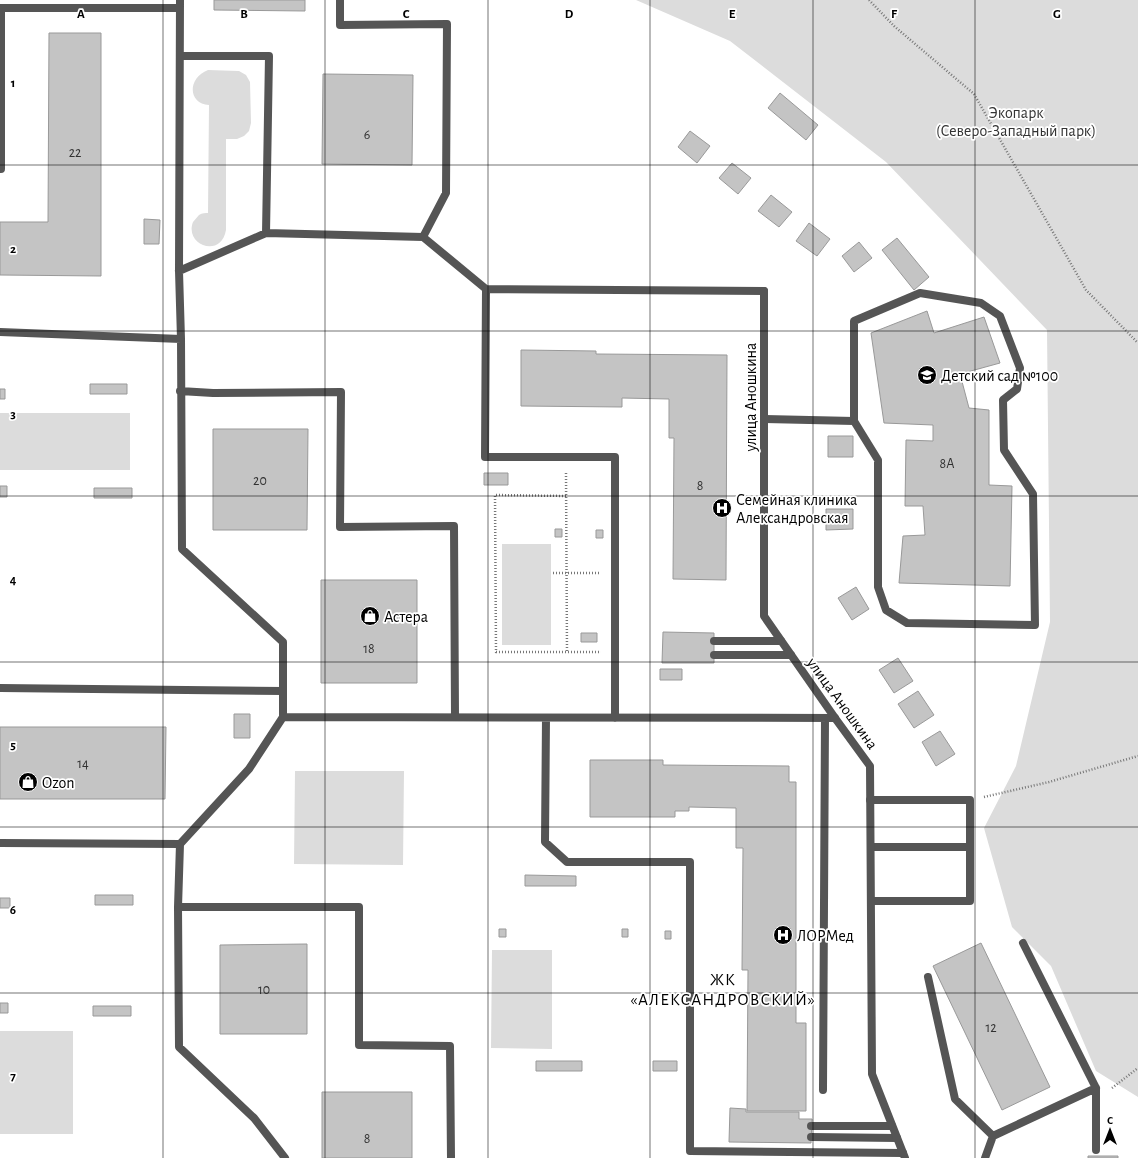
<svg xmlns="http://www.w3.org/2000/svg" width="1138" height="1158" viewBox="0 0 1138 1158" font-family="'Alegreya Sans',sans-serif">
<style>
.green{fill:#dcdcdc}
.building{fill:#c4c4c4;stroke:#999}
.lines{fill:none;stroke-linecap:round;stroke-linejoin:round}
.path{stroke:#777;stroke-width:2.5;stroke-dasharray:1 2;stroke-linecap:butt}
.lane{stroke:#555;stroke-width:8}
.street{stroke:#555;stroke-width:8}
.grid{fill:none;stroke:#000;stroke-width:1;stroke-opacity:0.55}
.labels{text-anchor:middle;stroke-width:3.5;stroke-linejoin:round;paint-order:stroke}
.number-label{font-size:14px;fill:#313131}
.park-label{font-size:16px;fill:#333;stroke:#fff}
.poi-label{font-size:16px;fill:#000;stroke:#fff;text-anchor:start}
.street-label{font-size:16px;fill:#000;stroke:#fff}
.neighbourhood-label{font-size:17px;letter-spacing:1px;fill:#000;stroke:#fff}
.grid-label{font-size:13px;text-anchor:middle;font-weight:bold;fill:#000;stroke:#fff;stroke-width:3.5;stroke-linejoin:round;paint-order:stroke}
</style>
<rect width="100%" height="100%" fill="#fff"/>
<path class="green" d="M636 0H1138V1097L1096 1071 1051 966 1012 927 984 828 1016 766 1050 622 1047 330 886 162 730 41Z
M208 70 239 71 246 75 250 82 251 123 249 131 244 136 237 139H226V230C221 259 184 245 193 222 195 220 197 217 199 215 202 213 206 213 208 213L209 105C188 104 187 78 208 70Z
M0 413H130V470H0Z
M502 544H551V645H502Z
M295 771H404L403 865 294 864Z
M492 950H552V1049L491 1048Z
M0 1031H73V1134H0Z"/>
<path class="building" d="M214 0H305V11L214 10Z
M49 33H101V276L0 275V222H48Z
M323 74 413 75 412 165 322 164Z
M780 93 818 125 806 140 768 108Z
M690 131 710 146 697 163 678 147Z
M732 163 751 178 738 194 719 178Z
M771 195 792 212 779 227 758 211Z
M144 219 160 220 159 244H144Z
M809 223 830 239 817 256 796 241Z
M897 238 929 277 914 290 882 250Z
M859 242 872 258 854 272 842 256Z
M927 311 934 333 984 317 1000 363 960 374 969 408 989 410V485L1012 486 1010 586 899 583 903 536 925 535 923 506H905L906 440 933 441V425L884 423 871 333Z
M521 350 596 351V354L727 355 726 580 673 579 674 438H669V399L622 398V407L521 406Z
M90 384H127V394H90Z
M0 389H5V399H0Z
M213 429H308L307 530H213Z
M828 436H853V457H828Z
M484 473H508V485H484Z
M0 486H7V497H0Z
M94 488H132V498H94Z
M826 509H853V529L826 530Z
M555 529H562V537H555Z
M596 530H603V538H596Z
M321 580H417V683H321Z
M856 587 869 609 852 620 838 598Z
M663 632 714 633V663H662Z
M581 633H597V642H581Z
M898 658 913 681 894 693 879 670Z
M660 669H682V680H660Z
M918 691 934 715 914 728 898 704Z
M234 714H250V738H234Z
M0 727H166L165 799H0Z
M940 731 955 754 936 766 922 742Z
M590 760H663V765L789 766V782H796V1023H806V1111H747L748 970H742L743 848H736V808L689 807V811H675V817H590Z
M525 875 576 876V886H525Z
M95 895H133V905H95Z
M0 898H10V908H0Z
M499 929H506V937H499Z
M622 929H628V937H622Z
M665 931H671V939H665Z
M981 943 1050 1087 1002 1110 933 966Z
M307 944V1034H220V945Z
M0 1003H8V1013H0Z
M93 1006H131V1016H93Z
M536 1061H582V1071H536Z
M653 1061H677V1071H653Z
M322 1092H412V1158H322Z
M730 1108 746 1109V1112H799V1119H812L811 1143 729 1142Z
M1088 1156H1118V1158H1088Z"/>
<g class="lines">
<path class="path" d="M869 0 894 26 974 94 1086 290 1138 343
M566 473 567 653
M566 496 495 495 496 652H601
M553 573H600
M984 797 1049 782 1138 756
M1112 1088 1138 1068"/>
<path class="lane" d="M180 0 179 271 181 339 182 549 283 642V717L249 769 180 844 178 907 179 1047 254 1118 285 1158
M340 0V25L447 24 446 193 423 237 486 289 764 291
M0 169H1V8H180
M266 233 423 237
M179 271 266 233 269 56H180
M486 289 485 457H615V718
M0 332 181 339
M180 391 213 393 341 392 340 527 454 526 455 717
M765 419 854 421 878 460V587L886 610 907 623 1035 625 1033 494 1004 450 1003 400 1017 389 1020 368 1000 316 981 303 920 293 854 321V421
M714 641H781
M714 655H791
M0 688 283 691
M283 717 835 718
M546 718 545 842 567 862H690V1151L903 1153
M870 800H970V901H871
M0 843 180 844
M871 847H970
M178 907H359V1045L450 1046 451 1158
M928 977 955 1099 993 1136 985 1158
M1096 1088V1150
M823 1090 825 718
M811 1126H892
M993 1136 1096 1088 1023 943
M811 1137 897 1138"/>
<path class="street" d="M764 291V616L835 718 870 766 872 1074 905 1158"/>
</g>
<path class="grid" d="M163 0V1158M325 0V1158M488 0V1158M650 0V1158M813 0V1158M975 0V1158M0 165H1138M0 331H1138M0 496H1138M0 662H1138M0 827H1138M0 993H1138"/>
<defs>
<symbol id="school-disc" viewBox="-11 -11 22 22"><circle r="9.5" fill="#000" stroke="#fff"/><path d="M0-5L7-2L0 1L-7-2ZM-4 1L0 2.5L4 1V4Q0 6-4 4Z" fill="#fff"/></symbol>
<symbol id="hospital-disc" viewBox="-11 -11 22 22"><circle r="9.5" fill="#000" stroke="#fff"/><path d="M-5-5h3v3.5h4V-5h3V5h-3V1.5h-4V5h-3Z" fill="#fff"/></symbol>
<symbol id="shop-disc" viewBox="-11 -11 22 22"><circle r="9.5" fill="#000" stroke="#fff"/><path d="M-5-2.5h2.3a2.7 3.5 0 0 1 5.4 0H5L5.5 6h-11ZM-1.5-2.5h3a1.5 2.3 0 0 0-3 0Z" fill="#fff"/></symbol>
</defs>
<g fill-rule="evenodd">
<use href="#school-disc" x="916" y="364" width="22" height="22"/>
<use href="#hospital-disc" x="711" y="497" width="22" height="22"/>
<use href="#shop-disc" x="359" y="605" width="22" height="22"/>
<use href="#shop-disc" x="17" y="771" width="22" height="22"/>
<use href="#hospital-disc" x="772" y="924" width="22" height="22"/>
</g>
<g class="labels">
<g class="number-label">
<text x="367" y="139">6</text>
<text x="75" y="157">22</text>
<text x="947" y="468">8А</text>
<text x="260" y="485">20</text>
<text x="700" y="490">8</text>
<text x="369" y="653">18</text>
<text x="83" y="768">14</text>
<text x="264" y="994">10</text>
<text x="991" y="1032">12</text>
<text x="367" y="1143">8</text>
</g>
<g class="park-label">
<text x="1016" y="118">Экопарк<tspan x="1016" dy="18">(Северо-Западный парк)</tspan></text>
</g>
<g class="poi-label">
<text x="941" y="381">Детский сад №100</text>
<text x="736" y="505">Семейная клиника<tspan x="736" dy="18">Александровская</tspan></text>
<text x="384" y="622">Астера</text>
<text x="42" y="788">Ozon</text>
<text x="797" y="941">ЛОРМед</text>
</g>
<g class="street-label">
<text transform="translate(750 397) rotate(-90)" y="6">улица Аношкина</text>
<text transform="translate(843 703) rotate(54)" y="6">улица Аношкина</text>
</g>
<g class="neighbourhood-label">
<text x="723" y="985">ЖК<tspan x="723" dy="20">«АЛЕКСАНДРОВСКИЙ»</tspan></text>
</g>
</g>
<g class="grid-label">
<text x="81" y="18">A</text>
<text x="244" y="18">B</text>
<text x="406" y="18">C</text>
<text x="569" y="18">D</text>
<text x="732" y="18">E</text>
<text x="894" y="18">F</text>
<text x="1057" y="18">G</text>
<text x="13" y="87">1</text>
<text x="13" y="253">2</text>
<text x="13" y="418">3</text>
<text x="13" y="584">4</text>
<text x="13" y="749">5</text>
<text x="13" y="914">6</text>
<text x="13" y="1080">7</text>
</g>
<g transform="translate(1110 1130)" stroke="#ffffff" stroke-width="3" paint-order="stroke">
<path d="M0-3L7 15L0 10L-7 15Z" fill="#000000"/>
<text y="-6" font-size="11" font-weight="bold" text-anchor="middle" fill="#000000">С</text>
</g>
</svg>
